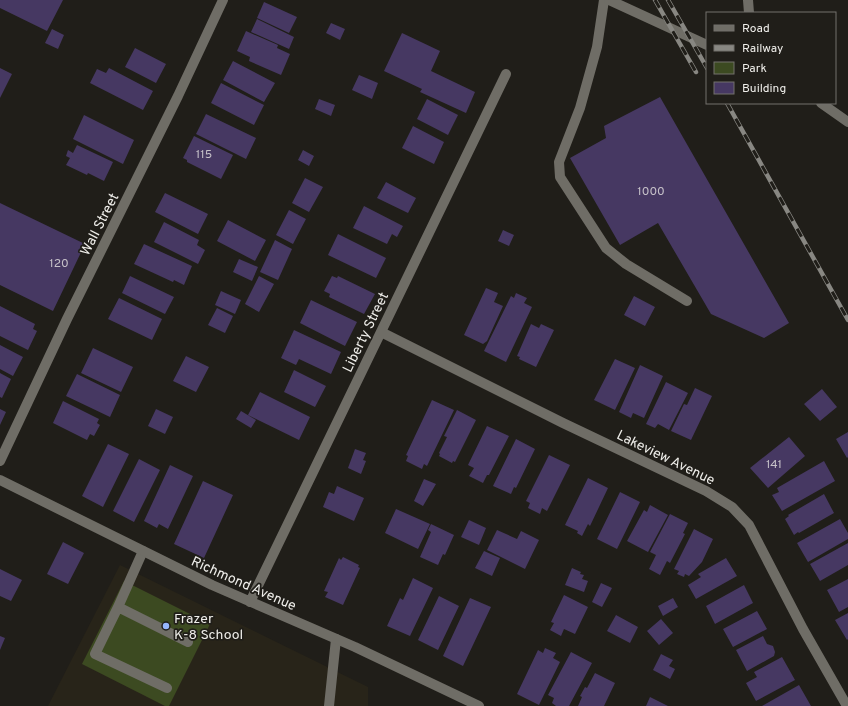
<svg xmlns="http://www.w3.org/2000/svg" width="848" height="706" viewBox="0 0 848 706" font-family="Overpass,sans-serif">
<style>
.built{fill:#282419}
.green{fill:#3c4a21}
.building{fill:#463862}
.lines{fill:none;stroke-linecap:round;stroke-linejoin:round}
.lane{stroke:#6f6d66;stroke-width:10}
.street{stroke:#6f6d66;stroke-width:10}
.secondary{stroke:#6f6d66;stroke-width:10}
.rail-casing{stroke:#888782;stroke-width:4.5}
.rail{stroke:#201e19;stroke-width:3;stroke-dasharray:9;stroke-linecap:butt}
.poi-dot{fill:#95b6fd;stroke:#201e19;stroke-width:1.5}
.labels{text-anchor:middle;stroke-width:3.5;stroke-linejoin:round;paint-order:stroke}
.number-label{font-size:12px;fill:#c5c0c8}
.street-label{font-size:14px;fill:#efeeea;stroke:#201e19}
.poi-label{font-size:14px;fill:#efeeea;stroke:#201e19;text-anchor:start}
</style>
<rect width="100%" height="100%" fill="#201e19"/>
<path class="built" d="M120 565 368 687V706H48Z"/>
<path class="green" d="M124 581 210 624 169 706H165L82 664Z"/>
<path class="building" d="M0 0H63L47 31 0 8Z
M264 2 297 17 289 33 257 18Z
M257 19 294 37 289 49 251 32Z
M331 23 345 29 340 40 326 33Z
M52 29 64 35 58 49 45 43Z
M246 31 278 45 277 48 290 54 281 75 249 61 250 57 237 51Z
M402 33 440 51 431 71 475 92 466 113 420 92 422 89 384 71Z
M135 48 166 64 156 83 125 67Z
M233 61 275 83 264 102 223 80Z
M0 68 12 74 0 98Z
M109 68 153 91 143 110 90 83 97 69 106 73Z
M359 75 378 83 372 99 352 90Z
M221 83 264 105 254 125 211 103Z
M660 97 789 323 764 338 711 314 658 223 620 245 570 158 606 138 604 126Z
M319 99 335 105 331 116 315 109Z
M427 99 458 115 448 135 417 119Z
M206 114 256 138 246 159 196 134Z
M84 115 134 140 123 164 73 139Z
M413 126 444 142 434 164 402 148Z
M194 136 233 155 221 179 187 162V160L183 158Z
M77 145 113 162 104 181 88 173 87 175 66 165 70 158 66 156 68 150 73 153Z
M303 150 314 156 309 166 298 160Z
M305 178 323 187 309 212 292 203Z
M386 182 416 198 408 213 377 198Z
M165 193 208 214 198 234 155 212Z
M0 203 85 244 53 311 0 285Z
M364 206 403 226 397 237 392 234 387 244 353 228Z
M289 210 306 219 293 244 276 235Z
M228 220 266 240 255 261 217 241Z
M164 222 199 240 197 245 205 250 198 264 154 242Z
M503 230 514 235 509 246 498 241Z
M338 234 386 258 376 278 328 255Z
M275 240 292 249 278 280 260 272Z
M144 244 192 266 184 285 174 280 173 282 134 264Z
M239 259 258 267 252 281 233 272Z
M130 276 174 297 165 314 122 293Z
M259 276 274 284 259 312 245 304Z
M332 276 337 278 338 276 375 294 364 314 329 297 330 294 324 291Z
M486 288 498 293 494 302 503 306 487 341 483 344 464 335Z
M221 291 241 300 235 314 215 305Z
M516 293 527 298 524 303 532 307 506 362 484 351 511 296 514 298Z
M634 296 655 307 645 326 624 315Z
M119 298 162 319 152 340 108 319Z
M311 300 357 322 345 346 300 323Z
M0 306 35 324 33 329 37 331 28 350 0 336Z
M217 308 233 316 225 333 208 325Z
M531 324 539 328 541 324 554 330 536 367 519 359 520 357 517 356Z
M294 330 341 352 331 374 299 359 296 365 281 358Z
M0 345 23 357 13 376 0 369Z
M93 348 133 367 121 392 81 373Z
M186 356 209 367 196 392 173 381Z
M615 359 635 368 615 410 594 400Z
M640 365 663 376 644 418 633 413 631 418 619 412Z
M294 370 326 386 315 407 284 392Z
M0 373 11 379 2 398 0 397Z
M77 374 120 395 110 417 66 396Z
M666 382 688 393 669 430 658 424 655 428 646 424Z
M695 388 712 396 691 440 671 431 684 404 687 405Z
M822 389 837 407 820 421 804 404Z
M260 392 310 417 299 440 248 415Z
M432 400 454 410 427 466 424 464 422 469 406 461 408 456 406 455Z
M63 401 99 419 97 423 100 425 94 436 90 434 87 440 53 423Z
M0 409 6 412 0 425Z
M156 409 173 417 165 434 148 426Z
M457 410 476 420 455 462 453 461 452 463 439 456 440 454 439 453 447 437 444 436Z
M241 411 256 420 251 428 236 419Z
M487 426 509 436 489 475H487L483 483 469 476 474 468 468 465Z
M848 432V457L847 458 836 439Z
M789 437 805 456 768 488 750 468Z
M516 439 535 449 516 488 514 487 511 494 493 486Z
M108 444 129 454 103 507 82 496Z
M355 449 366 453 363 460 366 461 361 474 348 468Z
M549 455 570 465 547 511 542 508 540 514 528 508 530 503 526 501Z
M139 459 160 470 134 522 113 511Z
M824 461 835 481 782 511 772 495 779 492 777 488Z
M170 465 193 476 168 529 159 524 157 528 144 521Z
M588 478 608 488 590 526 588 524 582 536 577 533 578 531 565 525Z
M424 479 436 484 423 506 414 501Z
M203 481 233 495 204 558 174 544Z
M337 486 364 498 354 521 323 507 329 492 334 494Z
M620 492 640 502 617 549 597 539Z
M824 494 834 513 799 533 798 532 794 535 785 519 789 516 788 515Z
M650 505 668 515 648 552 627 541 644 510 647 512Z
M396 509 430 524 418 549 385 533Z
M670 514 688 523 683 533 685 534 670 563 667 561 660 575 649 569 656 555 650 552Z
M840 519 848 533V539L808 562 797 543Z
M469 520 486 528 479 545 461 537Z
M431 524 454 535 445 555 443 554 438 565 420 557 431 532 428 530Z
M694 529 713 539 702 562 689 576 685 574 684 577 677 574 679 571 674 569Z
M497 530 517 539 521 531 539 540 525 569 487 550Z
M63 542 84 553 68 584 47 574Z
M848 543V565L820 581 810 564Z
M484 551 500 558 492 576 475 568Z
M343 557 359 565 358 567 360 568 343 605 325 597 328 592 324 591 339 558 341 560Z
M726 558 737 576 696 599 688 585 701 577 698 574Z
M572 568 581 572 580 574 584 575 582 579 588 581 584 592 565 585Z
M0 569 22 580 11 601 0 596Z
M413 578 433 588 410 636 387 626 400 598 403 600Z
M848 579V607L839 612 827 590Z
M601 583 612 588 602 607 592 602Z
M744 585 753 603 715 624 706 606Z
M564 595 588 607 575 634 564 629 561 636 550 630 554 623 551 622Z
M439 596 459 606 438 650 418 640Z
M470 598 491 607 463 666 443 656Z
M673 598 678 607 663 616 658 606Z
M757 611 767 629 733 647 723 629Z
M848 613V639L847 640 835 620Z
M616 615 638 627 630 643 607 631Z
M661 619 673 633 659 645 647 631Z
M0 636 5 638 0 650Z
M763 636 767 644 773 646 775 652 774 656 747 671 736 650Z
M545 648 556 653 553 658 560 662 539 705 517 694 538 650 543 653Z
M571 652 592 663 569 706H556L552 703 554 698 548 695Z
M661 654 673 660 669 666 675 669 670 679 653 670Z
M782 657 795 680 756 701 746 683 757 677 754 672Z
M595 673 615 683 604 706H578L582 697 580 696 585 687 587 688Z
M799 685 811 706H762Z
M650 697 668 706H646Z"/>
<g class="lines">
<path class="lane" d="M604 0 597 47 580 108 559 162 560 177 606 248 626 264 687 301
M748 0 749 13
M143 551 118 607 188 642
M118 607 95 654 167 688
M329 706 336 639"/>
<path class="street" d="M381 332 563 423 706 491 732 507 749 525 803 629 847 706
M0 461 67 319 178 96 223 0
M0 480 212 585 355 647 479 706
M250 602 506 74"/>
<path class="secondary" d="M609 0 707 45
M821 103 848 122"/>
<defs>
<path id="rail" d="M655 0 696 72
M668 0 707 68
M727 103 848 320"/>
</defs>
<use href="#rail" class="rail-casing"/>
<use href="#rail" class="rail"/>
</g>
<circle class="poi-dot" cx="166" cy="626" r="4"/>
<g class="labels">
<g class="number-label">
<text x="204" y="158">115</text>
<text x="651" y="195">1000</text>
<text x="59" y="267">120</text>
<text x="774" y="468">141</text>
</g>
<g class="street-label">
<text transform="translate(99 224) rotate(-63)" y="5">Wall Street</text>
<text transform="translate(365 332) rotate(-64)" y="5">Liberty Street</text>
<text transform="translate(666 457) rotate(26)" y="5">Lakeview Avenue</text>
<text transform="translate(244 583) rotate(24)" y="5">Richmond Avenue</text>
</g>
<g class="poi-label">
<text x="174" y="623">Frazer<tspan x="174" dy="16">K-8 School</tspan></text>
</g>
</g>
<rect x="706" y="12" width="130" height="92" fill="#201e19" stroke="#73716d"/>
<rect x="714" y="25" width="20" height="6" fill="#6f6d66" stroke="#73716d"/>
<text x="742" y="32" font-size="12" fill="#efeeea">Road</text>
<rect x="714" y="45" width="20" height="6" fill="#888782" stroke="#73716d"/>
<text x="742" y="52" font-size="12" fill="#efeeea">Railway</text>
<rect x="714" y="62" width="20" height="12" fill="#3c4a21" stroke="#73716d"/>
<text x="742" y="72" font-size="12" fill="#efeeea">Park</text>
<rect x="714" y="82" width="20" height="12" fill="#463862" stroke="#73716d"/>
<text x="742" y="92" font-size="12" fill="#efeeea">Building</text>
</svg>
